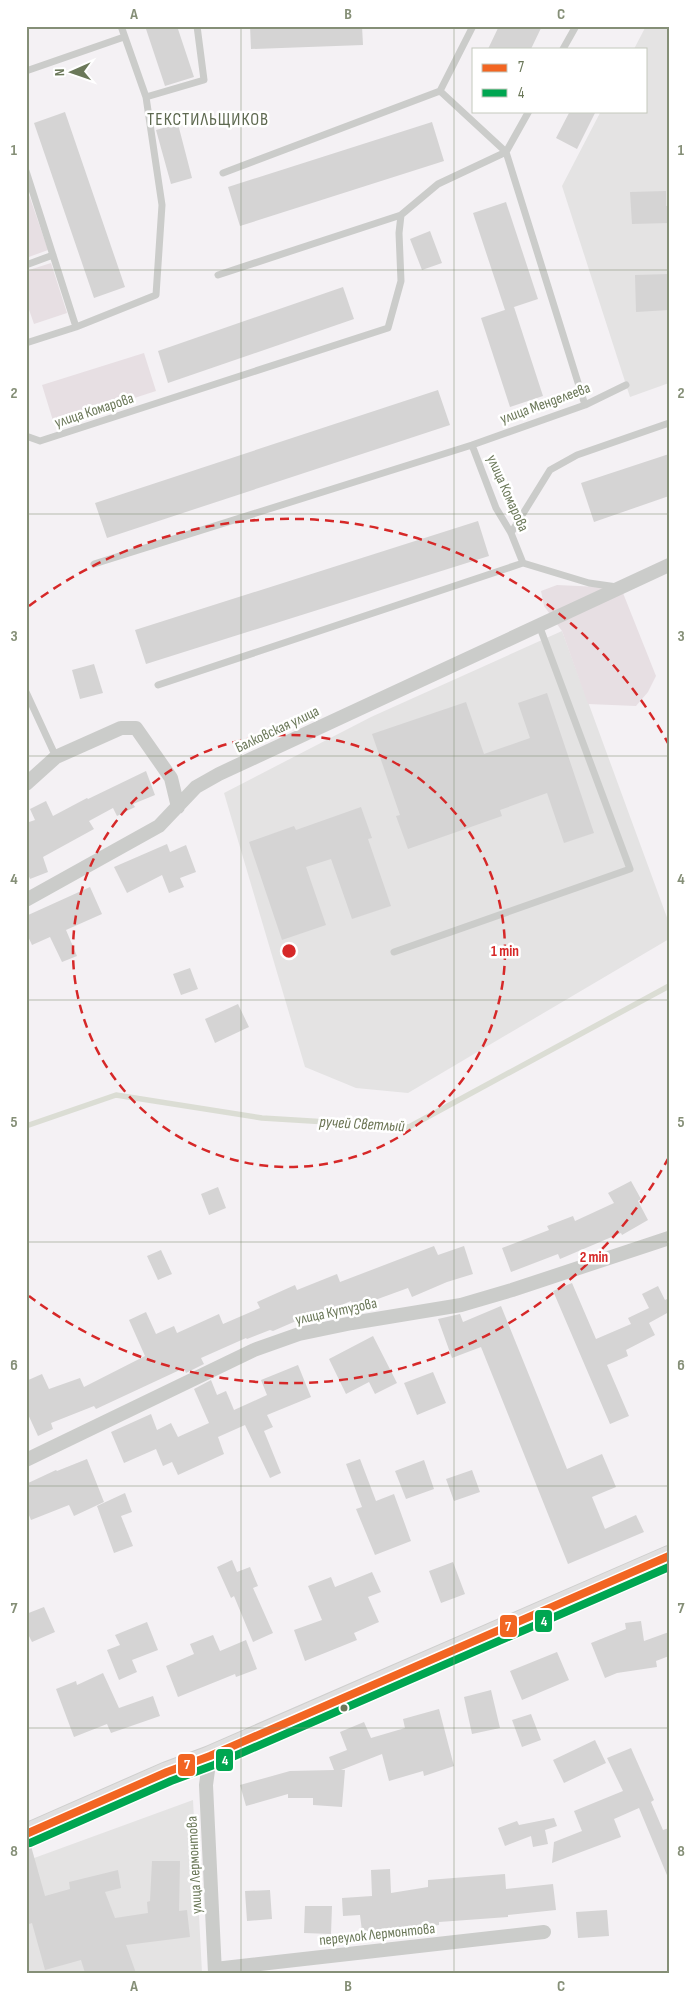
<svg xmlns="http://www.w3.org/2000/svg" width="695" height="1999" viewBox="0 0 695 1999" font-family="'Sofia Sans Condensed',sans-serif">
<style>
.built{fill:#e4e3e3}
.green{fill:#e7dfe3}
.lines{fill:none;stroke-linecap:round;stroke-linejoin:round}
.stream{stroke:#dbddd4;stroke-width:5.5}
.building{fill:#d5d4d4}
.secondary-casing{stroke:#cfcfce;stroke-width:22}
.lane{stroke:#cbccca;stroke-width:7}
.street{stroke:#cbccca;stroke-width:14}
.secondary{stroke:#e0dfdf;stroke-width:20}
.bus-1-casing{stroke:#fff;stroke-width:11}
.bus-2-casing{stroke:#fff;stroke-width:11}
.bus-1{stroke:#f26522;stroke-width:8}
.bus-2{stroke:#00a651;stroke-width:8}
.grid{fill:none;stroke:#858f77;stroke-width:1;stroke-opacity:0.55}
.ring{fill:none;stroke:#d62828;stroke-width:2.5;stroke-dasharray:9 6}
.bus-dot{fill:#6b7859;stroke:#fff;stroke-width:2}
.labels{text-anchor:middle;stroke-width:5;stroke-linejoin:round;paint-order:stroke}
.street-label{font-size:15px;fill:#6b7859;stroke:#fff}
.water-label{font-size:16px;font-style:italic;fill:#6b7453;stroke:#fff}
.quarter-label{font-size:18px;letter-spacing:1px;fill:#5e6950;stroke:#fff}
.centre{fill:#d62828;stroke:#fff;stroke-width:2.5}
.ring-label{font-size:15px;text-anchor:middle;font-weight:bold;fill:#d62828;stroke:#fff;stroke-width:5;stroke-linejoin:round;paint-order:stroke}
.line-badge{stroke:#fff;stroke-width:2}
.badge-label{font-size:14px;text-anchor:middle;font-weight:bold;fill:#fff}
.neatline{fill:none;stroke:#858f77;stroke-width:2}
.grid-label{font-size:16px;text-anchor:middle;font-weight:bold;fill:#858f77}
</style>
<rect width="100%" height="100%" fill="#f4f1f4"/>
<path class="built" d="M646 26H669V383L630 397 562 186 601 111H646V49H634Z
M562 631 669 923V939L408 1093 356 1088 305 1067 224 793 371 717Z
M193 1800 202 1973H26V1861Z"/>
<path class="green" d="M26 186 48 250 26 258Z
M51 263 67 313 34 324 26 301V271Z
M144 353 156 391 54 424 42 385Z
M557 585 621 588 656 676 648 692 636 706 588 704 562 631 544 606 541 591Z"/>
<g class="lines">
<path class="stream" d="M26 1126 116 1095 262 1118 409 1127 669 986"/>
</g>
<path class="building" d="M145 26H177L194 77 165 86Z
M250 26H362L363 45 251 49Z
M499 26H542L531 49H488Z
M570 111H596L577 149 556 138Z
M65 112 125 287 94 298 34 123Z
M432 122 444 161 240 226 228 187Z
M178 124 192 178 171 184 156 130Z
M666 191V206H669V223L632 224 630 192Z
M506 202 538 299 505 310 473 213Z
M430 231 442 263 422 270 410 239Z
M669 274V310L636 312 635 275Z
M343 287 354 319 168 383 158 351Z
M514 307 543 396 510 407 481 318Z
M438 390 450 425 107 538 95 503Z
M669 454V496L594 522 581 483Z
M478 521 489 556 146 664 135 630Z
M94 664 103 693 80 699 72 670Z
M547 693 594 833 564 843 547 793 500 810 502 816 408 849 396 816 400 815 372 734 466 702 484 754 530 738 518 703Z
M146 771 155 795 133 804 135 807 117 816 113 808 89 821 94 829 43 857 48 872 30 879 26 869V823L35 820 30 809 46 801 53 816 87 798 88 799Z
M361 807 372 838 368 839 391 906 352 919 331 859 306 867 326 925 282 940 249 842 294 826 296 830Z
M167 844 170 852 186 845 196 872 180 878 184 887 169 893 162 875 127 893 114 867Z
M90 887 102 914 66 930 77 956 62 962 50 937 32 945 26 932V916Z
M190 968 198 989 181 995 173 974Z
M238 1004 249 1027 215 1043 205 1019Z
M631 1181 641 1199 638 1201 648 1220 622 1235 621 1233 560 1259 558 1254 511 1272 502 1248 549 1230 547 1226 573 1216 575 1221 614 1203 608 1193Z
M218 1187 226 1208 209 1215 201 1194Z
M434 1246 438 1255 464 1246 473 1274 447 1282 412 1297 408 1288 353 1308 351 1301 311 1318 310 1315 273 1331 270 1330 247 1339 246 1338 201 1358 204 1364 186 1373 184 1368 96 1409 94 1406 51 1423 53 1429 38 1436 26 1410V1381L42 1374 49 1389 80 1378 84 1387 145 1356 129 1320 146 1312 156 1334 174 1326 177 1333 219 1314 223 1324 260 1308 257 1302 295 1285 297 1290 337 1274 340 1282Z
M161 1250 172 1274 158 1280 147 1256Z
M572 1283 596 1339 631 1324 628 1318 649 1308 642 1294 658 1286 665 1300 669 1298V1312L649 1323 655 1335 626 1350 628 1356 607 1365 629 1416 610 1424 553 1291Z
M501 1306 567 1469 602 1454 616 1487 592 1497 605 1529 636 1515 644 1532 568 1564 481 1347 452 1358 438 1319 460 1314 463 1322Z
M373 1336 397 1383 375 1394 369 1382 346 1394 329 1359Z
M298 1365 311 1397 267 1415 273 1427 264 1431 281 1473 270 1478 245 1425 218 1437 224 1454 178 1475 172 1462 163 1466 156 1449 124 1463 111 1432 151 1414 157 1430 171 1423 178 1437 209 1423 194 1389 211 1380 217 1395 226 1391 234 1410 267 1395 261 1380Z
M433 1372 446 1403 417 1415 404 1383Z
M87 1459 104 1502 74 1516 69 1505 31 1520 26 1508V1484L56 1470 57 1471Z
M360 1459 376 1501 394 1494 411 1541 375 1555 356 1509 362 1507 346 1464Z
M424 1460 434 1489 406 1499 395 1471Z
M472 1470 480 1492 454 1501 446 1479Z
M125 1493 132 1512 121 1516 133 1546 114 1553 97 1506Z
M232 1560 237 1572 250 1567 258 1586 253 1588 273 1633 253 1642 234 1596 231 1598 217 1567Z
M453 1562 465 1594 441 1603 429 1571Z
M372 1572 381 1592 368 1597 379 1622 354 1633 357 1640 305 1661 294 1630 322 1620 308 1586 331 1577 335 1587Z
M44 1607 55 1632 32 1642 26 1630V1614Z
M641 1621 644 1641 669 1632V1656L656 1661 657 1667 617 1673 605 1678 591 1643 626 1629 625 1623Z
M147 1622 158 1650 132 1660 137 1672 119 1680 107 1650 120 1645 115 1635Z
M213 1635 220 1651 246 1640 257 1669 236 1677 235 1674 178 1697 166 1666 194 1654 190 1644Z
M557 1652 569 1680 522 1700 510 1671Z
M103 1673 119 1708 153 1696 160 1716 111 1733 107 1724 74 1737 56 1689 76 1681 77 1685Z
M491 1690 500 1728 472 1734 464 1697Z
M439 1709 454 1766 424 1776 423 1771 389 1781 382 1754 341 1770H345L342 1807 313 1805V1798H288V1794L246 1806 240 1785 290 1771 334 1770 329 1757 347 1750 340 1732 364 1722 371 1738 405 1728 403 1719Z
M531 1714 541 1740 522 1747 512 1720Z
M595 1740 606 1763 564 1783 553 1760Z
M631 1748 654 1800 651 1802 663 1830 669 1828V1880L639 1808 614 1819 621 1837 552 1863 554 1842 582 1831 574 1811 623 1791 607 1758Z
M554 1818 557 1826 545 1830 548 1844 533 1847 531 1836 505 1846 498 1828 517 1821 519 1825Z
M26 1846H31L45 1896 70 1889 69 1882 118 1870 121 1888 105 1892 115 1918 148 1913 147 1902 150 1901 152 1861H180L179 1911 187 1910 190 1937 126 1945 136 1973H85L81 1960 45 1970 32 1923 26 1925Z
M390 1869 391 1893 428 1887V1880L505 1874 506 1889 553 1884 556 1910 508 1915V1917L439 1922V1925L410 1929V1928L362 1931 360 1915 343 1916 342 1898 372 1896 371 1870Z
M270 1890 272 1919 247 1921 245 1891Z
M305 1906H332L331 1934 304 1933Z
M607 1910 609 1936 578 1938 576 1912Z"/>
<g class="lines">
<defs>
<path id="secondary" d="M26 1834 167 1772 210 1756 669 1556"/>
</defs>
<use href="#secondary" class="secondary-casing"/>
<path class="lane" d="M563 49 576 26
M26 71 124 37
M440 91 506 152 585 405
M146 97 204 80 197 26
M26 171 76 327
M223 173 440 91 473 26
M26 265 53 255
M218 275 401 215 438 184 506 152 529 111
M26 343 76 327 156 295 162 205 146 97 121 26
M26 436 40 441 388 328 401 281 399 233 401 215
M472 445 585 405 626 385
M511 533 550 470 577 455 669 423
M523 563 589 583 617 587
M94 564 472 445 496 508 511 533 523 563
M158 685 523 563
M26 692 56 757
M394 952 630 869 539 625"/>
<path class="street" d="M26 784 56 757 121 728H136L171 778 178 807
M26 900 159 826 196 787 219 774 669 565
M26 1460 254 1350 299 1334 352 1323 461 1305 512 1290 669 1238
M210 1756 206 1785 215 1973
M215 1969 544 1932"/>
<use href="#secondary" class="secondary"/>
<defs>
<path id="bus-1" d="M26 1834 167 1772 210 1756 669 1556"/>
<path id="bus-2" d="M30 1843 171 1781 214 1765 669 1567"/>
</defs>
<use href="#bus-1" class="bus-1-casing"/>
<use href="#bus-2" class="bus-2-casing"/>
<use href="#bus-1" class="bus-1"/>
<use href="#bus-2" class="bus-2"/>
</g>
<path class="grid" d="M241 26V1973M454 26V1973M26 270H669M26 514H669M26 756H669M26 1000H669M26 1242H669M26 1486H669M26 1728H669"/>
<g class="ring">
<circle cx="289" cy="951" r="216"/>
<path d="M669 1157A432 432 0 0 1 29 1296M29 606A432 432 0 0 1 669 745"/>
</g>
<circle class="bus-dot" cx="344" cy="1708" r="4.5"/>
<g class="labels">
<g class="street-label">
<text transform="translate(545 403) rotate(-20)" y="5">улица Менделеева</text>
<text transform="translate(94 410) rotate(-18)" y="5">улица Комарова</text>
<text transform="translate(508 493) rotate(66)" y="5">улица Комарова</text>
<text transform="translate(277 729) rotate(-25)" y="5">Балковская улица</text>
<text transform="translate(336 1311) rotate(-12)" y="5">улица Кутузова</text>
<text transform="translate(194 1865) rotate(-93)" y="5">улица Лермонтова</text>
<text transform="translate(377 1934) rotate(-6)" y="5">переулок Лермонтова</text>
</g>
<g class="water-label">
<text transform="translate(362 1123) rotate(3)" y="6">ручей Светлый</text>
</g>
<g class="quarter-label">
<text x="208" y="125">ТЕКСТИЛЬЩИКОВ</text>
</g>
</g>
<circle cx="289" cy="951" r="8" class="centre"/>
<g class="ring-label">
<text x="505" y="956">1 min</text>
<text x="594" y="1262">2 min</text>
</g>
<g class="line-badge">
<rect x="534" y="1609" width="19" height="24" rx="5" fill="#00a651"/>
<rect x="499" y="1614" width="19" height="24" rx="5" fill="#f26522"/>
<rect x="215" y="1748" width="19" height="24" rx="5" fill="#00a651"/>
<rect x="177" y="1753" width="19" height="24" rx="5" fill="#f26522"/>
</g>
<g class="badge-label">
<text x="544" y="1626">4</text>
<text x="508" y="1631">7</text>
<text x="225" y="1765">4</text>
<text x="187" y="1769">7</text>
</g>
<rect width="695" height="1999" fill="none" stroke="#ffffff" stroke-width="55"/>
<rect x="472" y="48" width="175" height="65" fill="#ffffff" stroke="#c4c9bd"/>
<rect x="482" y="64" width="25" height="8" fill="#f26522" stroke="#c4c9bd"/>
<text x="518" y="72" font-size="15" fill="#6b7859">7</text>
<rect x="482" y="89" width="25" height="8" fill="#00a651" stroke="#c4c9bd"/>
<text x="518" y="98" font-size="15" fill="#6b7859">4</text>
<g transform="translate(72 72) rotate(268)" stroke="#ffffff" stroke-width="4" paint-order="stroke">
<path d="M0-4L9 19L0 12L-9 19Z" fill="#6b7859"/>
<text y="-8" font-size="14" font-weight="bold" text-anchor="middle" fill="#6b7859">N</text>
</g>
<rect x="28" y="28" width="640" height="1944" class="neatline"/>
<g class="grid-label">
<text x="134" y="19">A</text>
<text x="348" y="19">B</text>
<text x="561" y="19">C</text>
<text x="14" y="155">1</text>
<text x="681" y="155">1</text>
<text x="14" y="398">2</text>
<text x="681" y="398">2</text>
<text x="14" y="641">3</text>
<text x="681" y="641">3</text>
<text x="14" y="884">4</text>
<text x="681" y="884">4</text>
<text x="14" y="1127">5</text>
<text x="681" y="1127">5</text>
<text x="14" y="1370">6</text>
<text x="681" y="1370">6</text>
<text x="14" y="1613">7</text>
<text x="681" y="1613">7</text>
<text x="14" y="1856">8</text>
<text x="681" y="1856">8</text>
<text x="134" y="1991">A</text>
<text x="348" y="1991">B</text>
<text x="561" y="1991">C</text>
</g>
</svg>
